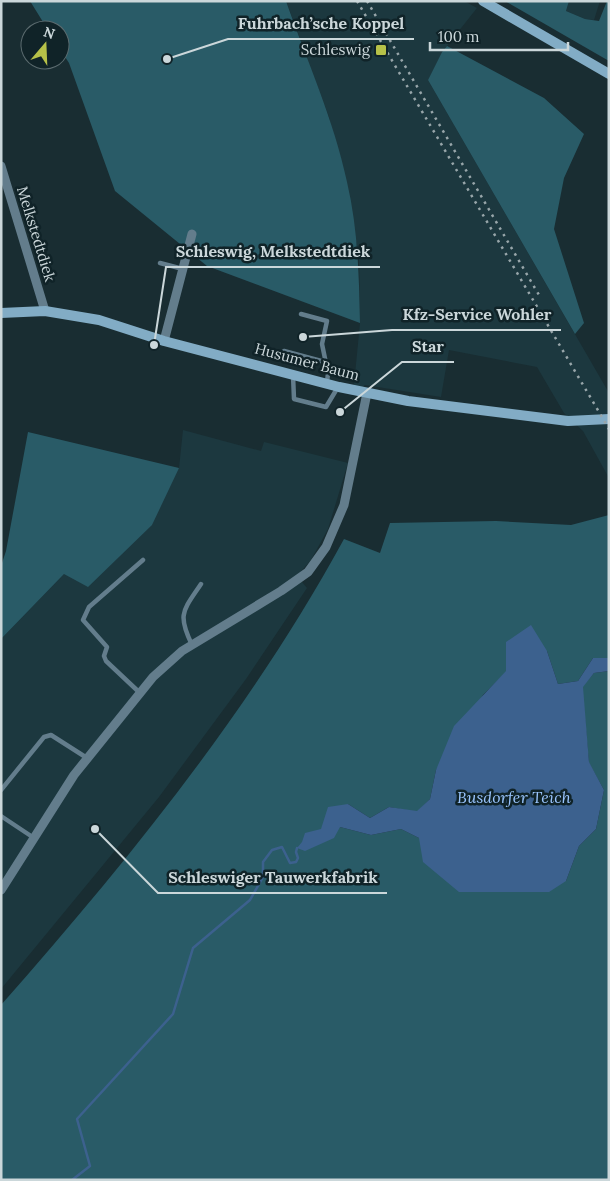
<svg xmlns="http://www.w3.org/2000/svg" width="610" height="1181" viewBox="0 0 610 1181" font-family="Lora,serif">
<style>
.built{fill:#1c383f}
.green{fill:#295b67}
.water{fill:#3c618e}
.lines{fill:none;stroke-linecap:round;stroke-linejoin:round}
.stream{stroke:#3c618e;stroke-width:2.5}
.lane{stroke:#637d8c;stroke-width:4.5}
.street{stroke:#637d8c;stroke-width:9}
.secondary{stroke:#82acc5;stroke-width:10}
.rail{stroke:#98a6aa;stroke-width:2.5;stroke-dasharray:2.5 5;stroke-linecap:butt}
.poi-dot{fill:#b6c148;stroke:#102328;stroke-width:2}
.labels{text-anchor:middle;stroke-width:5;stroke-linejoin:round;paint-order:stroke}
.poi-label{font-size:15px;fill:#cbd7da;stroke:#102328;text-anchor:end}
.street-label{font-size:15px;fill:#cbd7da;stroke:#102328}
.water-label{font-size:16px;font-style:italic;fill:#9ac5fe;stroke:#102328}
.leader{fill:none;stroke:#cbd7da;stroke-width:2}
.callout-dot{fill:#cbd7da;stroke:#102328;stroke-width:2}
.callout-label{font-size:16px;text-anchor:middle;font-weight:bold;fill:#cbd7da;stroke:#102328;stroke-width:5;stroke-linejoin:round;paint-order:stroke}
</style>
<rect width="100%" height="100%" fill="#192d32"/>
<path class="built" d="M286 1H464L477 8 442 52 428 80 609 393V478L583 431 564 413 537 367 449 350 441 397 365 385 353 395 360 323 359 255 329 117Z
M569 1H600L594 20 585 19 566 11Z
M183 430 261 451 264 442 348 463 328 529 311 560 297 576 307 588 246 679 159 797 1 989V639L64 574 179 468Z"/>
<path class="green" d="M30 1H286C307 61 334 120 347 182 358 229 359 275 360 323L207 266 115 191 69 63 60 49V30H48Z
M505 1H569L566 11 585 19 599 21 607 1H609V61Z
M447 46 544 98 584 134 564 178 554 229 584 323 575 334 428 80 442 52Z
M28 432 179 468 152 525 88 587 64 574 1 639V566L6 551Z
M609 515V658H593L578 681 558 684 547 651 507 671 483 695 436 770 430 799 417 812 389 807 370 818 348 804 340 827 371 835 401 829 419 838 566 881 579 846 596 829 604 790 589 763 582 687 594 673 609 671V1180H1V1005C128 861 252 708 344 539L380 553 390 523 496 521 571 525Z"/>
<path class="water" d="M531 625 547 651 558 684 578 681 593 658H609V671L594 673 583 687 589 762 604 790 596 829 579 846 566 881 549 892H459L423 862 419 838 401 829 371 835 340 827 334 838 305 851 297 848 302 842 305 833 321 829 328 807 348 804 370 818 389 807 417 811 430 799 436 770 454 726 506 671V642Z"/>
<g class="lines">
<path class="stream" d="M72 1180 90 1166 77 1119 173 1014 193 948 250 900 263 877V862L272 850 282 847 290 863 296 862 298 858 296 852 297 848"/>
<path class="lane" d="M160 263 183 269
M301 314 327 321 322 344 328 373 327 383
M284 351 325 362
M293 375 294 399 326 407 338 387
M192 645C177 614 183 611 201 584
M140 693 106 661 104 656 107 647 83 620 89 607 143 560
M1 790 44 737 51 735 87 758
M1 816 34 838"/>
<path class="street" d="M1 166 45 311
M164 341 192 234
M1 890 74 775 153 677 182 651 281 591 308 572 326 547 344 505 367 393"/>
<path class="secondary" d="M483 1 609 74
M1 313 45 311 99 320 164 341 339 387 408 401 568 421 609 419"/>
<path class="rail" d="M357 1 609 429
M367 1 539 295"/>
</g>
<rect class="poi-dot" x="375" y="44" width="12" height="12" rx="2.5"/>
<g class="labels">
<g class="poi-label">
<text x="370" y="55">Schleswig</text>
</g>
<g class="street-label">
<text transform="translate(36 234) rotate(73)" y="5">Melkstedtdiek</text>
<text transform="translate(307 362) rotate(15)" y="5">Husumer Baum</text>
</g>
<g class="water-label">
<text x="514" y="803">Busdorfer Teich</text>
</g>
</g>
<path class="leader" d="M167 59L228 39H414M154 345L166 267H380M303 337L392 330H561M340 412L402 362H454M95 829L158 893H387"/>
<g class="callout-dot">
<circle cx="167" cy="59" r="5"/>
<circle cx="154" cy="345" r="5"/>
<circle cx="303" cy="337" r="5"/>
<circle cx="340" cy="412" r="5"/>
<circle cx="95" cy="829" r="5"/>
</g>
<g class="callout-label">
<text x="321" y="29">Fuhrbach’sche Koppel</text>
<text x="273" y="257">Schleswig, Melkstedtdiek</text>
<text x="477" y="320">Kfz-Service Wohler</text>
<text x="428" y="352">Star</text>
<text x="273" y="883">Schleswiger Tauwerkfabrik</text>
</g>
<rect width="610" height="1181" fill="none" stroke="#cbd7da" stroke-width="5"/>
<g transform="translate(45 45) rotate(19)"><circle r="24" fill="#102328" stroke="#5b6b6f"/>
<path d="M0-4L9 19L0 12L-9 19Z" fill="#b6c148"/>
<text y="-8" font-size="14" font-weight="bold" text-anchor="middle" fill="#cbd7da">N</text>
</g>
<path d="M430 42v8h138v-8" fill="none" stroke="#cbd7da" stroke-width="2.5"/>
<text x="438" y="42" font-size="15" fill="#cbd7da" stroke="#102328" stroke-width="4" paint-order="stroke">100 m</text>
</svg>
